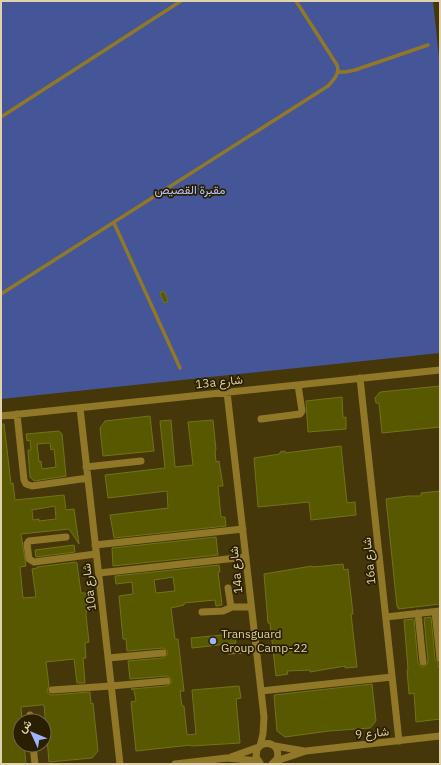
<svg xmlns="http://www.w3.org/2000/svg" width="441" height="765" viewBox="0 0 441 765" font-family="'IBM Plex Sans',Vazirmatn,sans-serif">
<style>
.green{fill:#445598}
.building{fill:#575800;stroke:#71731c;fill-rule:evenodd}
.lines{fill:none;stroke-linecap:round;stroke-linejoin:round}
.lane{stroke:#917829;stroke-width:3.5}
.street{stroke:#917829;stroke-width:7}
.poi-dot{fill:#9eb4fd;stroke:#2a1f00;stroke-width:1.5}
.labels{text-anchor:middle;stroke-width:3.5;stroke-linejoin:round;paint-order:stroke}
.park-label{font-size:12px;fill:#b4c5fb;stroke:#2a1f00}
.street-label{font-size:12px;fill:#dfd2ac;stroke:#2a1f00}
.poi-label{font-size:12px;fill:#dfd2ac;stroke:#2a1f00;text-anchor:start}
</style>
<rect width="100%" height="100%" fill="#45370a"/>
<path class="green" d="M1 1H433L440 67V353L1 399Z"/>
<path class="building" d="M164 291 168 301 164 303 160 293Z
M440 386V427L382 433 379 403H376L375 398 380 392Z
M342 397 343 418 346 417V429L308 432 306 401Z
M150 416 154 451 103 456 100 428 105 421Z
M171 420 175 467 193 465 188 422 213 420 216 450H215L216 462 219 461 223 486H218L221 517H225L226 526 114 538 110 515 168 508 167 491 108 498 105 475 165 468 160 421Z
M1 424H4L11 484 13 483 15 500 64 495 66 510 74 509 79 544 69 529 21 534 26 566 20 567 23 598 36 597 32 569 37 568V567L76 562V563H77L81 593H86L87 601 86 615 89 642 85 643 86 658H83L85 683H77L74 659 46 662 49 686 47 691 49 694 52 695 90 692 91 704 93 703 98 751 92 758 49 762 44 705H40L21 707 22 721H20V745H24L26 764H1ZM55 506 56 519 39 521V519L33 520 32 510Z
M59 431 62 434 66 476 34 481 30 477 28 450H31L30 440 27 441 26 434ZM50 443 51 450 54 449 56 467 42 469 41 461 39 462 37 444Z
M341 446 347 503 355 502 356 515 311 520 309 502 258 507 254 458 280 454V452L285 451V453Z
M440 491V604L398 609 399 607H397L386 499 408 496H421V493Z
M216 537 218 555 113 566 112 548Z
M74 545 75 552 36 557 35 550Z
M343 564 344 570 348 569 353 614H351L357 667 345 668V666L310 672V670L287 671 288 674 276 676 270 623H268L264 574 312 566 313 567Z
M219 565 220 572H218L222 605 216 606 215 600 184 603V605L171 608 175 639H178L184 691H180L182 706H184L187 735 196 734 192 690 239 686 241 698 236 699 240 743 191 746V745L136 751 131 702 136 701 134 690 131 689 167 686 171 683 172 680 169 677 167 676 130 679 128 661 163 658 167 655 168 652 165 649 163 648 127 651 126 639H123L119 596 133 594 132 582 116 584 115 576ZM173 577 175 591 156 593 154 580Z
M431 617 435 659 438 662V667L440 666V719L416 722 414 693 409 694 407 670 408 669 404 620 414 619 418 663 421 666 424 667 427 664 428 661 424 618Z
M234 634 236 643 192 648 191 638Z
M372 684 376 721 370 728 329 731 285 737 277 731 274 695Z"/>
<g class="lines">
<path class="lane" d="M338 72H345L355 70 428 45
M1 117 181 1
M114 223 180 368
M1 294 328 86C334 79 340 74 337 65L296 1"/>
<path class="street" d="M360 378 399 741
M227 392 264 717 263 734 260 746
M80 408 120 764
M17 414 24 480 26 484 32 486 88 478
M1 416 440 370
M261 419 300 414 302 411 298 385
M86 467 141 461
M66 537 29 541 27 544 29 559 34 562 96 554
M95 545 243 529
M99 573 246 557
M228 588 231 607H251
M202 612 223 611 232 607
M435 612 440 658
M418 613 423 662
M386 617 440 611
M230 651 257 649
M108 658 163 653
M52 690 111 686 167 681
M261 691 392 677
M30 715 31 721
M33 745 35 764
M275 746 304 751
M231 757 259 747
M276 761 306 751 440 736
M260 763 256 757 257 749C266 738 281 745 277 759L272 764
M175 764 227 758 258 761"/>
</g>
<circle class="poi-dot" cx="213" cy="641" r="4"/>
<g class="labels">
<g class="park-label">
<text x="190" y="194">مقبرة القصيص</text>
</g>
<g class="street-label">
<text transform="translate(219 382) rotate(-6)" y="4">13a شارع</text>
<text transform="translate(369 561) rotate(-96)" y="4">16a شارع</text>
<text transform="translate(236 570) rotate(-96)" y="4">14a شارع</text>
<text transform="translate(89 587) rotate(-97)" y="4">10a شارع</text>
<text transform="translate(372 733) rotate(-6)" y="4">شارع 9</text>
</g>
<g class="poi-label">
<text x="221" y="638">Transguard<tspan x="221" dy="14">Group Camp-22</tspan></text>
</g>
</g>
<rect width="441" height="765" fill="none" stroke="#dfd2ac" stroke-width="4"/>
<g transform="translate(32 733) rotate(314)"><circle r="19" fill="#2a1f00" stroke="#726745"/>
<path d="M0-3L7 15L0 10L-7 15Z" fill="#9eb4fd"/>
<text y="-6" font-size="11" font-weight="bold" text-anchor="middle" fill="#dfd2ac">ش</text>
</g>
</svg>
